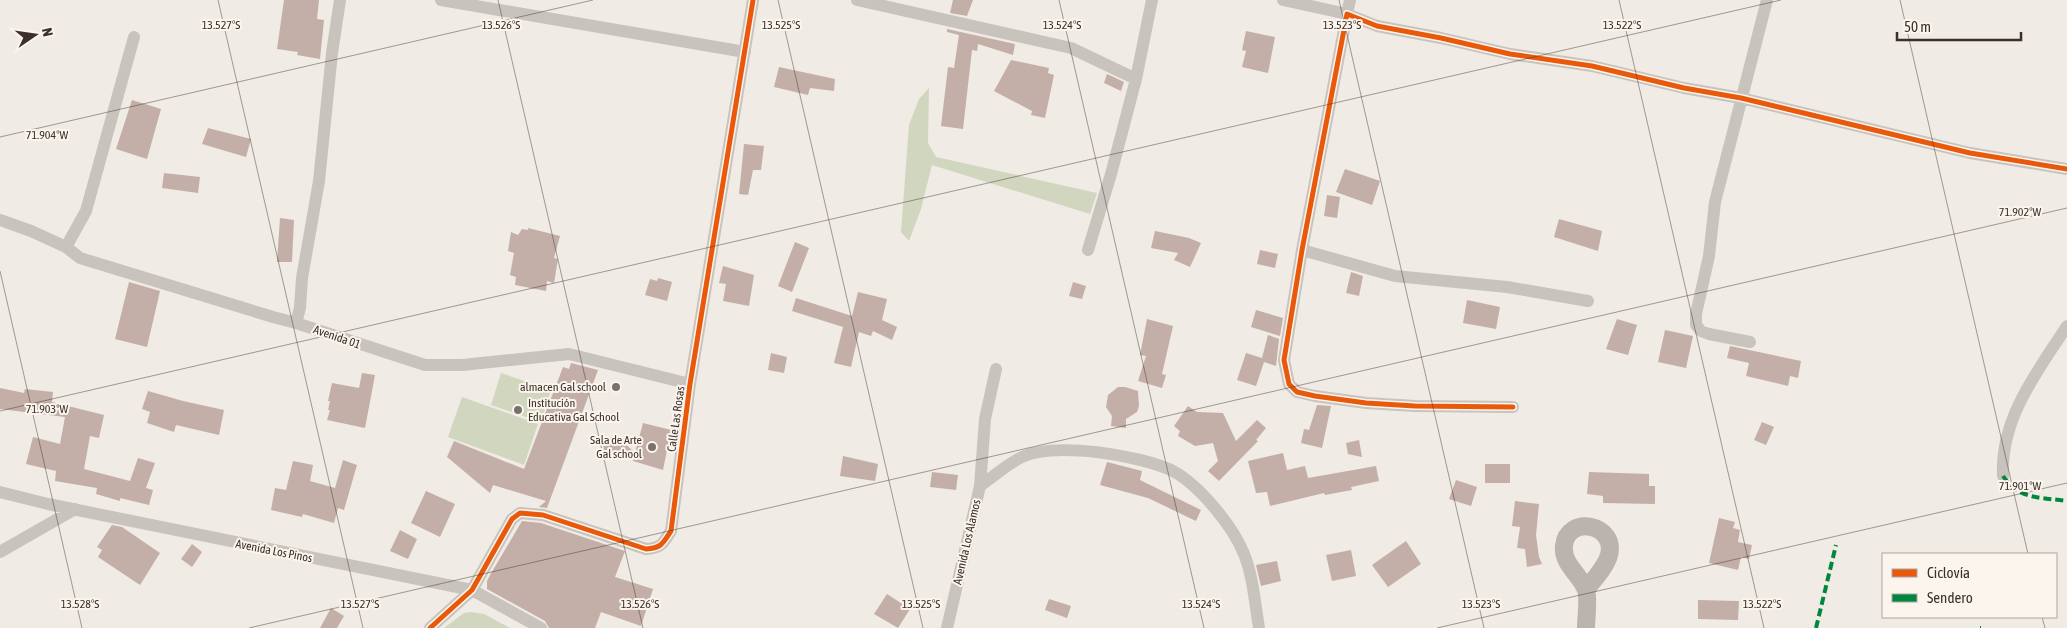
<svg xmlns="http://www.w3.org/2000/svg" width="2067" height="628" viewBox="0 0 2067 628" font-family="'Asap Condensed',sans-serif">
<style>
.green{fill:#d1d6bf}
.building{fill:#c3afa7}
.lines{fill:none;stroke-linecap:round;stroke-linejoin:round}
.street{stroke:#c9c3be;stroke-width:12}
.secondary{stroke:#bab3ae;stroke-width:18}
.quiet{stroke:#00873e;stroke-width:4;stroke-dasharray:8 4;stroke-linecap:butt}
.cycleway-casing{stroke:#fbf5ee;stroke-width:8}
.cycleway{stroke:#e8590c;stroke-width:5}
.ticks{fill:none;stroke:#3b302b;stroke-width:1;stroke-opacity:0.45}
.poi-dot{fill:#7a716c;stroke:#fbf5ee;stroke-width:2}
.labels{text-anchor:middle;stroke-width:4;stroke-linejoin:round;paint-order:stroke}
.street-label{font-size:12px;fill:#3b302b;stroke:#fbf5ee}
.poi-label{font-size:12px;fill:#3b302b;stroke:#fbf5ee;text-anchor:end}
.ticks-label{font-size:12px;text-anchor:middle;fill:#3b302b;stroke:#fbf5ee;stroke-width:4;stroke-linejoin:round;paint-order:stroke}
</style>
<rect width="100%" height="100%" fill="#f0ebe5"/>
<path class="green" d="M929 88 928 143 936 157 1097 193 1090 214 932 165 921 209 909 241 901 232 909 125 919 99Z
M501 373 551 390 541 422 491 405Z
M462 397 538 424 524 465 448 437Z
M471 612 484 614 510 628H444L464 613Z"/>
<path class="building" d="M284 0H319L317 19 324 20 320 59 297 55 298 52 277 49Z
M953 0H973L967 16 950 13Z
M947 29 1015 44 1013 55 978 44 977 51 972 50 963 129 941 126 948 67 954 68 959 35 947 32Z
M1246 31 1275 37 1268 73 1242 67 1246 51 1242 50Z
M1011 60 1049 68 1048 73 1054 75 1045 118 1031 115 1032 111 994 91Z
M779 67 835 79 834 91 810 88 808 95 774 87Z
M1107 74 1124 82 1121 91 1104 83Z
M132 100 161 109 147 159 116 149Z
M208 128 251 139 246 157 202 144Z
M744 144 764 146 761 170H753L748 195 739 194Z
M1345 169 1380 181 1372 205 1336 192Z
M164 173 200 177 198 193 162 188Z
M1327 195 1340 197 1337 218 1324 216Z
M280 218 294 220 292 262H277Z
M1559 219 1602 231 1598 251 1554 237Z
M528 228 560 236 554 258 558 259 554 283 547 281 546 291 515 285 516 277 510 275 514 253 508 251 511 232 518 235 522 229 528 230Z
M1155 231 1189 238 1201 243 1190 267 1174 260 1178 253 1151 248Z
M795 242 809 248 792 292 778 286Z
M1260 250 1278 254 1275 268 1257 264Z
M723 266 754 275 749 306 723 301 726 284 719 283Z
M1351 272 1363 276 1359 296 1346 293Z
M658 278 672 282 667 301 645 295 650 279 657 281Z
M129 282 160 291 147 347 115 339Z
M1073 282 1086 286 1082 299 1069 296Z
M858 292 887 299 882 320 897 327 892 340 873 331 871 336 859 332 851 367 834 363 843 327 792 311 796 298 852 316Z
M1467 300 1500 307 1496 329 1463 323Z
M1256 310 1283 318 1280 336 1251 327Z
M1147 319 1173 326 1162 374 1166 375 1162 388 1138 381 1146 356 1140 355Z
M1617 319 1637 325 1628 355 1606 349Z
M1665 330 1693 336 1686 368 1658 362Z
M1268 335 1279 339 1276 366 1264 362 1256 386 1237 380 1246 353 1262 358Z
M1730 346 1801 361 1798 378 1790 376 1788 386 1746 376 1749 363 1727 358Z
M771 353 787 357 784 373 768 370Z
M571 363 598 370 547 508 539 507 546 501 493 485 490 493 447 457 454 441 524 469 563 367 569 369Z
M362 373 375 375 365 428 327 420 330 410H328L330 401H328L332 383 359 388Z
M1118 387H1125L1138 391 1139 406 1137 412 1126 419V428L1111 426 1112 416 1106 407 1108 395Z
M0 388 24 393 25 389 53 392 52 402 104 415 99 438 90 436 84 469 130 481 138 458 155 463 146 488 153 490 149 505 120 498V501L96 494 97 488 55 481 56 471 26 464 33 437 60 444 65 417 0 409Z
M148 391 183 401 224 410 219 435 176 425 174 432 147 423 150 412 142 409Z
M1317 405 1331 406 1322 448 1301 443 1304 429 1309 430Z
M1188 406 1197 412 1223 413 1236 441 1257 420 1266 428 1256 440 1258 441 1219 481 1208 471 1218 461 1213 443 1195 446 1178 436 1180 431 1174 426Z
M1762 422 1774 427 1766 445 1754 440Z
M643 423 671 430 663 470 633 461 634 457H612L607 454 604 450 603 444 605 440 614 436 618 437 635 453Z
M1359 440 1362 457 1348 454 1346 443Z
M1283 453 1287 470 1305 466 1308 478 1376 466 1379 481 1351 487 1352 490 1325 495 1324 493 1270 506 1267 492 1256 493 1248 461Z
M843 456 878 464 875 481 840 476Z
M343 460 357 465 344 510 338 508 334 523 303 514 302 517 271 510 275 488 286 490 293 461 313 465 310 481 335 488Z
M1107 462 1142 471 1140 480 1201 510 1196 521 1148 498 1100 485Z
M1485 464H1510V483H1485Z
M932 472 958 475 956 490 930 487Z
M1589 472 1649 474V486H1655V504L1603 503V496L1587 494Z
M1456 480 1477 487 1471 506 1449 499Z
M426 491 455 504 440 537 411 523Z
M1515 501 1539 504 1536 535 1539 557 1542 564 1527 567 1525 549 1517 548 1520 527 1512 526Z
M1719 518 1735 522 1733 528 1740 530 1738 542 1752 545 1749 559 1741 557 1738 570 1709 563Z
M522 521 541 523 625 551 615 577 653 589 641 626 601 612 595 628H549L545 621 487 589V581L490 575Z
M112 525 122 527 160 553 140 585 98 557 102 550 97 547Z
M400 530 417 539 408 559 390 551Z
M1406 541 1421 564 1388 587 1372 565Z
M192 544 202 552 192 567 181 559Z
M1351 550 1356 576 1332 581 1326 555Z
M1277 561 1281 581 1261 586 1256 565Z
M887 594 910 609 898 628 874 614Z
M1049 599 1071 606 1067 618 1045 610Z
M1698 600 1739 601 1738 620 1698 619Z
M331 608 344 616 337 628H320Z"/>
<g class="lines">
<path class="street" d="M441 0 745 52
M857 0 1071 48 1136 79 1152 0
M1283 0 1347 14 1350 0
M0 220 31 231 66 247 80 258 273 317 296 323 300 308 302 278 319 181 332 53 340 0
M66 247 86 211 134 37
M1088 250 1111 174 1136 79
M1302 250 1395 276 1507 287 1588 301
M296 323 425 365H462L569 354 690 384
M1750 342 1709 334 1701 331 1696 325V314L1709 256 1715 202 1767 0
M1513 407 1415 406 1366 403 1315 396 1297 392 1289 384 1284 360 1302 250 1347 14 1377 26 1441 38 1510 54 1592 66 1684 88 1741 98 1970 153 2067 169
M2003 476C2000 419 2037 372 2067 326
M980 486 985 419 996 369
M0 492 48 504 472 590 541 628
M0 552 75 509
M430 628 472 590 512 519 520 513 543 515 646 549C662 548 663 543 671 531L690 384 753 0
M947 628 980 486C993 477 1006 465 1020 458 1054 441 1140 455 1173 471 1199 485 1233 526 1244 554 1253 576 1255 604 1259 628"/>
<path class="secondary" d="M1586 590C1593 580 1606 567 1609 555 1617 524 1567 514 1564 546 1562 564 1580 574 1586 590 1589 598 1586 618 1586 628"/>
<path class="quiet" d="M2003 476C2019 500 2040 497 2067 501
M1816 628 1836 545
M1980 628H1981"/>
<defs>
<path id="cycleway" d="M1513 407 1415 406 1366 403 1315 396 1297 392 1289 384 1284 360 1302 250 1347 14 1377 26 1441 38 1510 54 1592 66 1684 88 1741 98 1970 153 2067 169
M430 628 472 590 512 519 520 513 543 515 646 549C662 548 663 543 671 531L690 384 753 0"/>
</defs>
<use href="#cycleway" class="cycleway-casing"/>
<use href="#cycleway" class="cycleway"/>
</g>
<path class="ticks" d="M218 0 363 628M498 0 643 628M778 0 923 628M1059 0 1204 628M1339 0 1484 628M1619 0 1764 628M1900 0 2028 554M0 137 593 0M0 271 82 628M0 411 1781 0M2042 617 2045 628M249 628 2067 208M1437 628 2067 483"/>
<g class="poi-dot">
<circle cx="616" cy="387" r="5"/>
<circle cx="518" cy="410" r="5"/>
<circle cx="652" cy="447" r="5"/>
</g>
<g class="labels">
<g class="street-label">
<text transform="translate(337 337) rotate(19)" y="4">Avenida 01</text>
<text transform="translate(676 419) rotate(-82)" y="4">Calle Las Rosas</text>
<text transform="translate(967 542) rotate(-77)" y="4">Avenida Los Alamos</text>
<text transform="translate(274 551) rotate(11)" y="4">Avenida Los Pinos</text>
</g>
<g class="poi-label">
<text x="606" y="391">almacen Gal school</text>
<text x="528" y="407" text-anchor="start">Institución<tspan x="528" dy="14">Educativa Gal School</tspan></text>
<text x="642" y="444">Sala de Arte<tspan x="642" dy="14">Gal school</tspan></text>
</g>
</g>
<g class="ticks-label">
<text x="221" y="29">13.527°S</text>
<text x="501" y="29">13.526°S</text>
<text x="781" y="29">13.525°S</text>
<text x="1062" y="29">13.524°S</text>
<text x="1342" y="29">13.523°S</text>
<text x="1622" y="29">13.522°S</text>
<text x="47" y="139">71.904°W</text>
<text x="2020" y="216">71.902°W</text>
<text x="47" y="413">71.903°W</text>
<text x="2020" y="490">71.901°W</text>
<text x="80" y="608">13.528°S</text>
<text x="360" y="608">13.527°S</text>
<text x="640" y="608">13.526°S</text>
<text x="921" y="608">13.525°S</text>
<text x="1201" y="608">13.524°S</text>
<text x="1481" y="608">13.523°S</text>
<text x="1762" y="608">13.522°S</text>
</g>
<rect x="1882" y="553" width="175" height="65" fill="#fbf5ee" stroke="#aea6a0"/>
<rect x="1892" y="569" width="25" height="8" fill="#e8590c" stroke="#aea6a0"/>
<text x="1927" y="578" font-size="15" fill="#3b302b">Ciclovía</text>
<rect x="1892" y="594" width="25" height="8" fill="#00873e" stroke="#aea6a0"/>
<text x="1927" y="603" font-size="15" fill="#3b302b">Sendero</text>
<g transform="translate(35 35) rotate(77)" stroke="#fbf5ee" stroke-width="4" paint-order="stroke">
<path d="M0-4L9 19L0 12L-9 19Z" fill="#3b302b"/>
<text y="-8" font-size="14" font-weight="bold" text-anchor="middle" fill="#3b302b">N</text>
</g>
<path d="M1897 32v8h124v-8" fill="none" stroke="#3b302b" stroke-width="2.5"/>
<text x="1904" y="32" font-size="15" fill="#3b302b" stroke="#fbf5ee" stroke-width="4" paint-order="stroke">50 m</text>
</svg>
